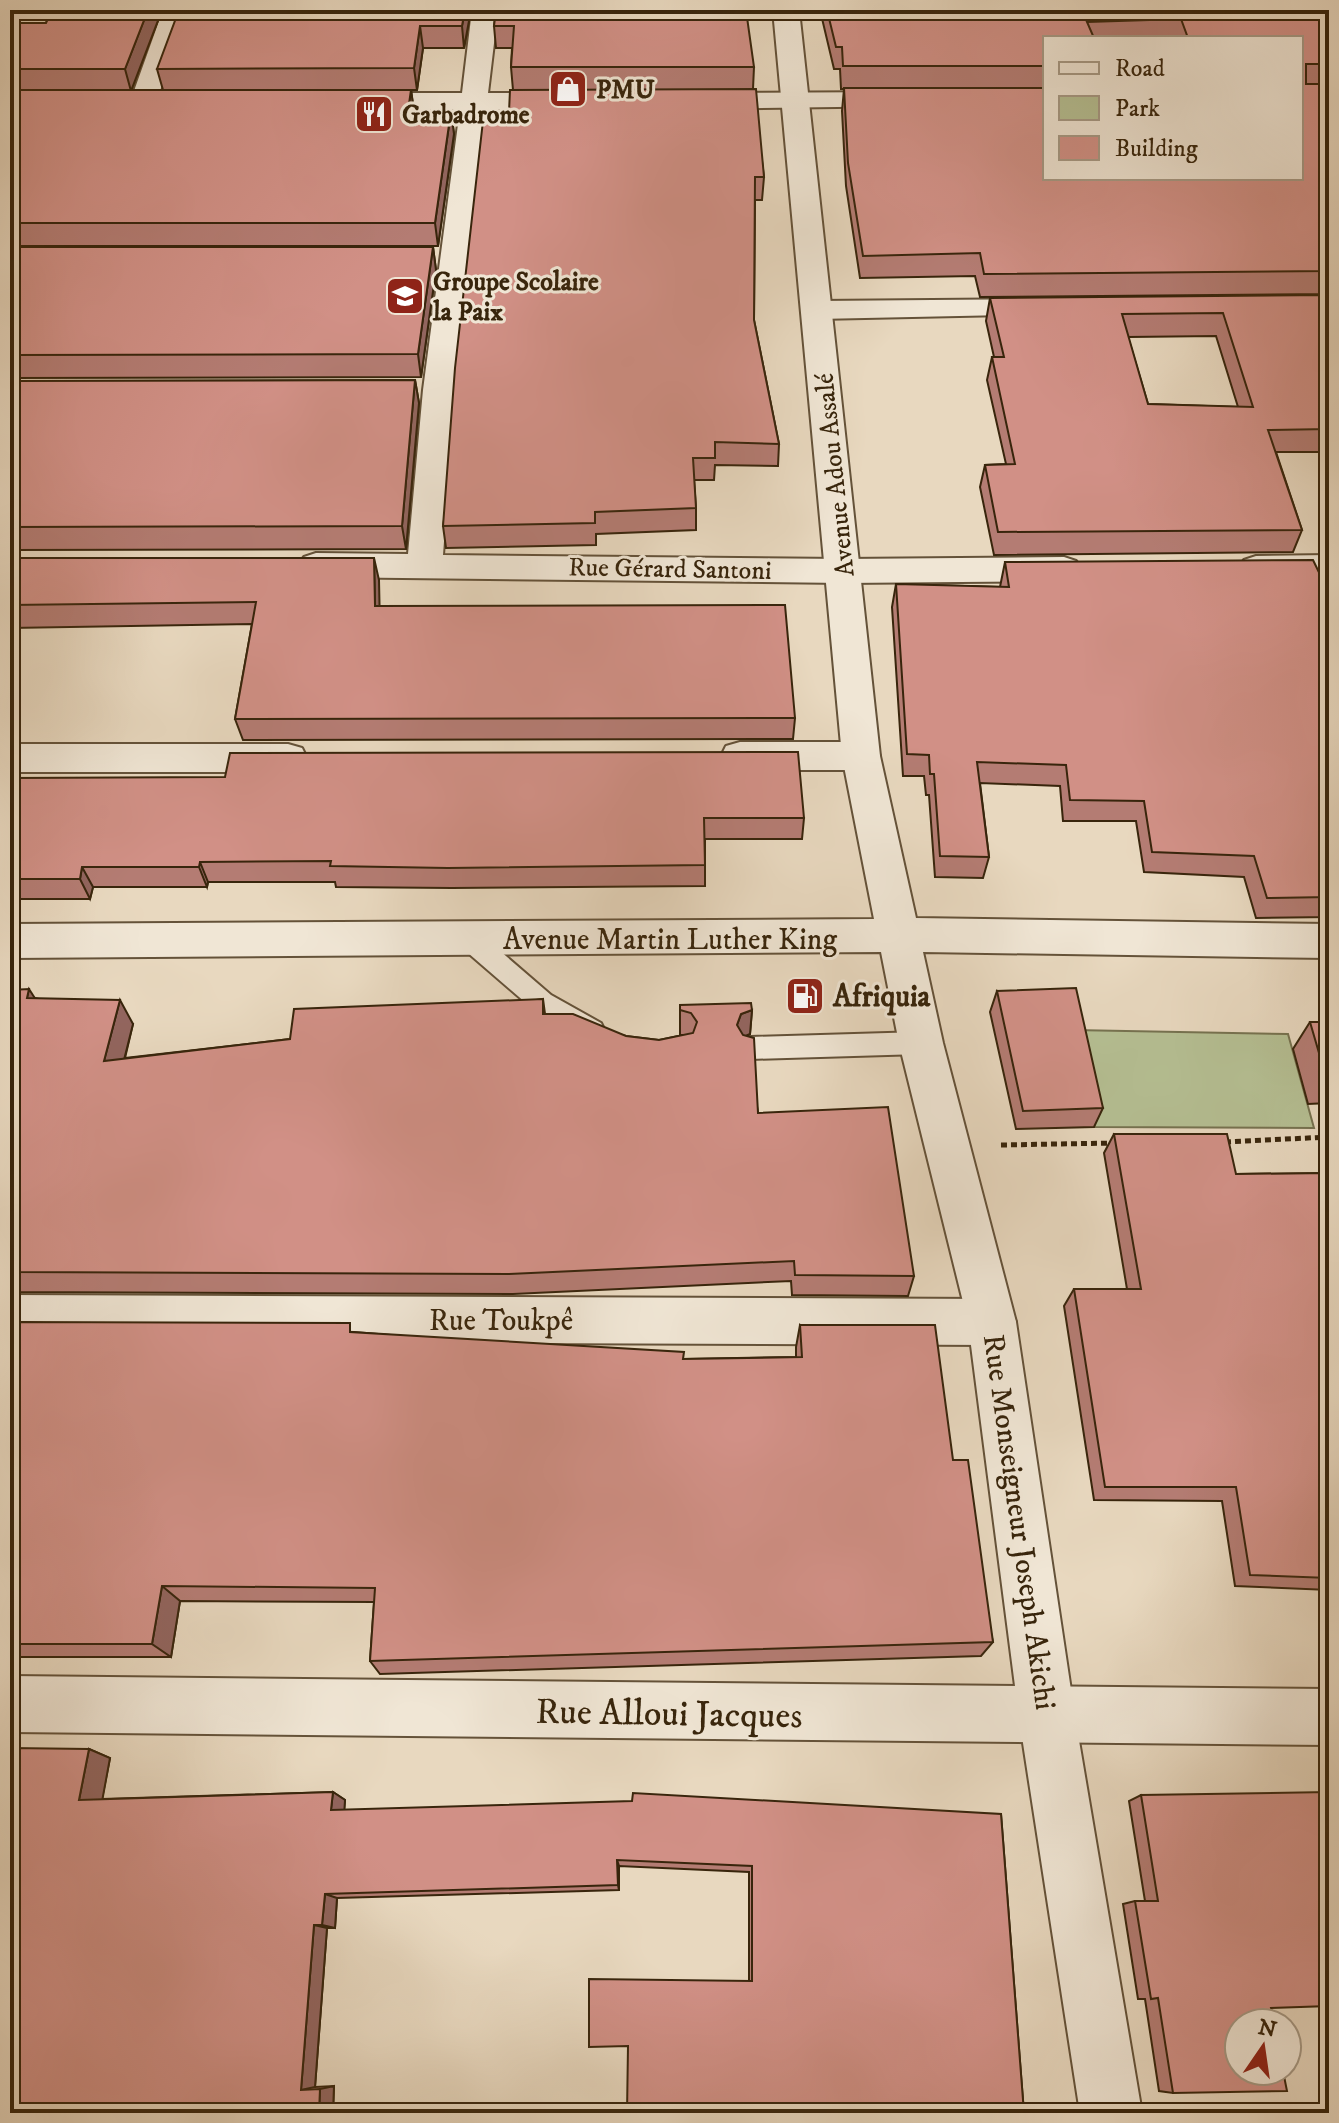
<svg xmlns="http://www.w3.org/2000/svg" width="1339" height="2123" viewBox="0 0 1339 2123" font-family="'IM FELL DW Pica',serif">
<style>
.green{fill:#b5bf93;stroke:#767250;stroke-width:2}
.lines{fill:none;stroke-linecap:round;stroke-linejoin:round}
.service-casing{stroke:#645239;stroke-width:4}
.minor-casing{stroke:#645239;stroke-width:4}
.tertiary-casing{stroke:#645239;stroke-width:4}
.path{stroke:#38250c;stroke-width:5;stroke-dasharray:6 4;stroke-linecap:butt}
.service{fill:#f0e6d5;fill-rule:evenodd}
.minor{fill:#f0e6d5;fill-rule:evenodd}
.tertiary{fill:#f0e6d5;fill-rule:evenodd}
.wall{fill:#b47c73;stroke:#38250c;stroke-width:2;fill-rule:evenodd}
.shaded-wall{fill:#92655e;stroke:#38250c;stroke-width:2}
.building{fill:#d19086;stroke:#38250c;stroke-width:2;fill-rule:evenodd}
.labels{text-anchor:middle;stroke-width:6;stroke-linejoin:round;paint-order:stroke}
.far-poi-label{font-size:26px;font-weight:bold;fill:#38250c;stroke:#f0e6d5;text-anchor:start}
.far-street-label{font-size:26px;fill:#38250c;stroke:#f0e6d5}
.street-label{font-size:30px;fill:#38250c;stroke:#f0e6d5}
.poi-label{font-size:30px;font-weight:bold;fill:#38250c;stroke:#f0e6d5;text-anchor:start}
.near-street-label{font-size:36px;fill:#38250c;stroke:#f0e6d5}
</style>
<rect width="100%" height="100%" fill="#e8d8bf"/>
<filter id="stains"><feTurbulence type="fractalNoise" baseFrequency=".0025" numOctaves="4"/><feColorMatrix values="0 0 0 0 .2 0 0 0 0 .09 0 0 0 0 .02 0 0 0 .5 -.17"/></filter>
<radialGradient id="worn" r=".72"><stop offset=".6" stop-color="#630" stop-opacity="0"/><stop offset="1" stop-color="#630" stop-opacity=".3"/></radialGradient>
<path class="green" d="M1073 1030 1288 1034 1314 1128 1094 1127Z"/>
<g class="lines">
<defs>
<path id="service" d="M469 929 478 932 551 995 601 1023 605 1031 601 1039 592 1042 583 1039 533 1009 460 946 457 939 460 932Z
M921 1032 930 1035 934 1043 930 1051 921 1054 751 1059 742 1056 738 1048 742 1040 751 1037Z"/>
<path id="minor" d="M163 10H189L156 102 152 108H134L130 102Z
M472 10H498L488 93H571L580 95 584 101 580 107 571 109H486L455 390 443 555 844 559 1064 557 1076 561 1082 569 1076 577 1064 581 844 583 316 577 304 573 298 565 304 557 316 553 408 554 423 390 460 109H351L342 107 338 101 342 95 351 93H462Z
M1116 10H1142L1152 38H1126Z
M903 92 912 94 916 100 912 106 699 109 690 107 686 101 690 95 699 93Z
M1048 299 1059 302 1063 308 1059 314 818 319 807 316 803 310 807 304 818 301Z
M1329 555V579L1256 580 1244 576 1238 568 1244 560 1256 556Z
M740 742H861L875 746 880 756 875 766 861 770H740L726 766 721 756 726 746Z
M10 744H288L302 748 307 758 302 768 288 772H10Z
M10 1295 992 1299 1009 1306 1016 1322 1009 1338 992 1345 10 1341Z
M10 1676 1329 1689V1745L10 1732Z"/>
<path id="tertiary" d="M773 10H799L880 756 916 918 1329 924V958L923 952 943 1043 1016 1322 1075 1717 1142 2113H1080L1019 1717 968 1322 899 1043 881 952 10 958V924L874 919 842 756Z"/>
</defs>
<use href="#service" class="service-casing"/>
<use href="#minor" class="minor-casing"/>
<use href="#tertiary" class="tertiary-casing"/>
<path class="path" d="M1225 1142 1329 1137
M1001 1145 1115 1143"/>
<use href="#service" class="service"/>
<use href="#minor" class="minor"/>
<use href="#tertiary" class="tertiary"/>
</g>
<path class="wall" d="M52 10H162L131 90H163L157 69 471 10 464 48H423L417 90H411L414 111H451L454 134 438 246H10V23H46Z
M496 10 754 67 753 89 764 177 762 200H755L754 320 779 444 778 466 715 465 714 480H694L696 508V530L596 534V545L446 548 443 526 513 90 511 67 512 48H496L494 26Z
M820 10H1127L1129 18H1147L1145 10H1329V294L980 297 975 276 860 278 846 186 842 111 844 89H841L840 69H834ZM1045 38H1301V178H1045Z
M10 247H433L436 270 421 377 10 378Z
M1329 295V452H1276L1302 530 1293 552 994 555 980 487 985 465 1006 464 987 380 992 357H994L986 321 990 298ZM1216 336 1238 407 1148 404 1128 337Z
M415 380 419 403 406 549 10 550V381Z
M10 558 379 580V606L795 718 793 739 243 740 235 719 252 624 10 628Z
M1005 562 1329 589V917L1256 918 1244 877 1144 872 1136 821H1063L1060 786 980 783 989 857 983 878 935 877 929 795H926L924 776H903L892 607 896 584 1000 587Z
M10 778 804 818 802 839H705V886L452 888 336 887 335 882H208L207 887H93L90 899H10Z
M10 990 35 998 133 1024 125 1058 290 1039 543 999 545 1014 626 1036 659 1040 683 1035H680V1005L752 1010 750 1034 746 1036 758 1113 914 1276 908 1296 792 1295 791 1281 513 1294 10 1292Z
M997 991 1103 1108 1094 1127 1016 1129 990 1012Z
M1310 1022H1329V1103L1308 1104 1293 1049Z
M1114 1134 1236 1174 1329 1173V1590L1235 1586 1222 1501 1094 1500 1064 1306 1074 1289H1127L1104 1153Z
M10 1322 354 1332 683 1359 796 1357V1347L800 1325 953 1460 993 1642 981 1656 380 1674 370 1661 374 1602 180 1601 171 1657H10Z
M89 1749 110 1758 102 1799 333 1792 345 1800 344 1810 1001 1814 1024 2113 749 1981V1872L619 1866V1890L337 1898 335 1928H327L315 2087 334 2086 333 2113H10Z
M1141 1795 1271 2008 1173 2093 1159 2091 1145 1999H1138L1123 1904 1135 1901H1145L1129 1801Z"/>
<path class="shaded-wall" d="M148 10H162L131 91 125 69Z
M465 10H471L464 48 462 26Z
M420 26 423 48 417 90 414 68Z
M411 90 414 112 408 111Z
M451 111 454 134 438 246 435 223Z
M433 247 436 270 421 377 418 354Z
M415 380 419 403 406 549 402 526Z
M374 558 379 580 380 628 375 606Z
M200 862 208 882 207 887 199 867Z
M82 867 93 887 90 899 80 879Z
M29 989 45 1014 27 998Z
M120 1000 133 1024 118 1084 104 1061Z
M752 1010 750 1034 739 1039 737 1025 741 1014Z
M162 1586 180 1601 171 1657 152 1644Z
M89 1749 110 1758 101 1807 79 1800Z
M333 1792 345 1800 344 1817 331 1810Z
M617 1860 619 1866V1890L618 1885Z
M325 1894 337 1898 335 1928 322 1925Z
M314 1925 327 1928 315 2087 301 2090Z
M334 2086 333 2113H319L320 2089Z"/>
<path class="building" d="M52 10H148L125 69H10V23H46Z
M179 10H465L462 26H420L414 68 157 69Z
M496 10H746L754 67H511L514 26H494Z
M827 10H1127L1129 18H1160L1157 10H1329V64H1306V84H1329V271L984 274 980 253 863 256 848 163 844 88H1045V178H1301V38H1188L1181 19 1087 22 1094 38H1045V66H843L842 47H836Z
M756 89 764 177H755L754 320 779 444 715 442V458H693L696 508 595 512V523L443 526 455 368 484 112H509L510 90Z
M10 90H411L408 111H451L435 223H10Z
M10 247H433L418 354 10 355Z
M1329 295V429L1268 430 1302 530 998 532 985 465 1015 464 992 357H1004L990 298ZM1223 313 1253 407 1148 404 1122 314Z
M415 380 402 526 10 527V381Z
M10 558H374L375 606 785 605 795 718 235 719 256 602 10 605Z
M1313 560 1327 589H1329V897L1267 898 1254 856 1152 852 1144 801 1070 800 1066 765 977 762 989 857 940 856 934 774H930L929 755 907 754 896 584 1009 587 1005 562Z
M798 752 804 818H704L705 865 448 868 330 866 331 861 200 862 199 867H82L80 879H10V778L225 777 230 753Z
M1076 988 1103 1108 1023 1111 997 991Z
M29 989 27 998 120 1000 104 1061 290 1039 294 1009 543 999V1014H573L626 1036 659 1040 693 1033 697 1022 691 1013 680 1010V1005L751 1003 752 1010 741 1014 737 1025 743 1035 754 1038 758 1113 888 1107 914 1276 795 1275 794 1261 509 1274 10 1272V990Z
M1310 1022H1329V1077H1326Z
M1114 1134H1227L1236 1174 1329 1173V1578L1250 1575 1236 1487H1105L1074 1289H1141Z
M10 1322 350 1323V1332L684 1352 683 1359 802 1357 800 1325H935L953 1460H968L993 1642 370 1661 375 1588 162 1586 152 1644H10Z
M10 1748 89 1749 79 1800 333 1792 331 1810 632 1801 633 1793 1001 1814 1024 2113H627L628 2046 589 2047V1979L752 1981V1866L617 1860 618 1885 325 1894 322 1925H314L301 2090 320 2089 319 2113H10Z
M1329 1792V2006L1271 2008 1274 2023H1239V2071H1283L1287 2091 1173 2093 1158 1998 1151 1999 1135 1901H1158L1141 1795Z"/>
<defs>
<symbol id="shop-square" viewBox="-11 -11 22 22"><rect x="-9" y="-9" width="18" height="18" rx="4" fill="#8f2418" stroke="#f0e6d5"/><path d="M-5-2.5h2.3a2.7 3.5 0 0 1 5.4 0H5L5.5 6h-11ZM-1.5-2.5h3a1.5 2.3 0 0 0-3 0Z" fill="#fff"/></symbol>
<symbol id="restaurant-square" viewBox="-11 -11 22 22"><rect x="-9" y="-9" width="18" height="18" rx="4" fill="#8f2418" stroke="#f0e6d5"/><path d="M-5-6h1v4h1v-4h1v4h1v-4h1v5L-1.5 .5V6h-2V.5L-5-1ZM5-6V6H3V1.5H1.5Q1.5-4 5-6Z" fill="#fff"/></symbol>
<symbol id="school-square" viewBox="-11 -11 22 22"><rect x="-9" y="-9" width="18" height="18" rx="4" fill="#8f2418" stroke="#f0e6d5"/><path d="M0-5L7-2L0 1L-7-2ZM-4 1L0 2.5L4 1V4Q0 6-4 4Z" fill="#fff"/></symbol>
<symbol id="fuel-square" viewBox="-11 -11 22 22"><rect x="-9" y="-9" width="18" height="18" rx="4" fill="#8f2418" stroke="#f0e6d5"/><path d="M-5.5-6h7V0h2V4h1.3V-2.5L3-4.5l.8-.8L6-3V5H2.5V1h-1V6h-7ZM-4.2-4.7v3.2H.2V-4.7Z" fill="#fff"/></symbol>
</defs>
<g fill-rule="evenodd">
<use href="#shop-square" x="546" y="67" width="44" height="44"/>
<use href="#restaurant-square" x="352" y="92" width="44" height="44"/>
<use href="#school-square" x="383" y="274" width="44" height="44"/>
<use href="#fuel-square" x="783" y="974" width="44" height="44"/>
</g>
<g class="labels">
<g class="far-poi-label">
<text x="596" y="98">PMU</text>
<text x="402" y="123">Garbadrome</text>
<text x="433" y="290">Groupe Scolaire<tspan x="433" dy="30">la Paix</tspan></text>
</g>
<g class="far-street-label">
<text transform="translate(834 475) rotate(-96)" y="9">Avenue Adou Assalé</text>
<text transform="translate(670 568) rotate(1)" y="9">Rue Gérard Santoni</text>
</g>
<g class="street-label">
<text x="670" y="949">Avenue Martin Luther King</text>
<text x="501" y="1330">Rue Toukpê</text>
<text transform="translate(1020 1522) rotate(82)" y="10">Rue Monseigneur Joseph Akichi</text>
</g>
<g class="poi-label">
<text x="833" y="1006">Afriquia</text>
</g>
<g class="near-street-label">
<text transform="translate(669 1712) rotate(1)" y="13">Rue Alloui Jacques</text>
</g>
</g>
<rect width="1339" height="2123" fill="none" stroke="#e8d8bf" stroke-width="40"/>
<rect x="12" y="12" width="1315" height="2099" fill="none" stroke="#38250c" stroke-width="4"/>
<rect x="20" y="20" width="1299" height="2083" fill="none" stroke="#38250c" stroke-width="2"/>
<rect x="1043" y="36" width="260" height="144" fill="#f0e6d5" stroke="#a69985" stroke-width="2"/>
<rect x="1059" y="62" width="40" height="12" fill="#f0e6d5" stroke="#a69985" stroke-width="2"/>
<text x="1115" y="76" font-size="24" fill="#38250c">Road</text>
<rect x="1059" y="96" width="40" height="24" fill="#b5bf93" stroke="#a69985" stroke-width="2"/>
<text x="1115" y="116" font-size="24" fill="#38250c">Park</text>
<rect x="1059" y="136" width="40" height="24" fill="#d19086" stroke="#a69985" stroke-width="2"/>
<text x="1115" y="156" font-size="24" fill="#38250c">Building</text>
<g transform="translate(1263 2047) rotate(13)"><circle r="38" fill="#f0e6d5" stroke="#a69985" stroke-width="2"/>
<path d="M0-6L14 30L0 20L-14 30Z" fill="#8f2418"/>
<text y="-12" font-size="22" font-weight="bold" text-anchor="middle" fill="#38250c">N</text>
</g>
<rect width="100%" height="100%" filter="url(#stains)"/>
<rect width="100%" height="100%" fill="url(#worn)"/>
</svg>
